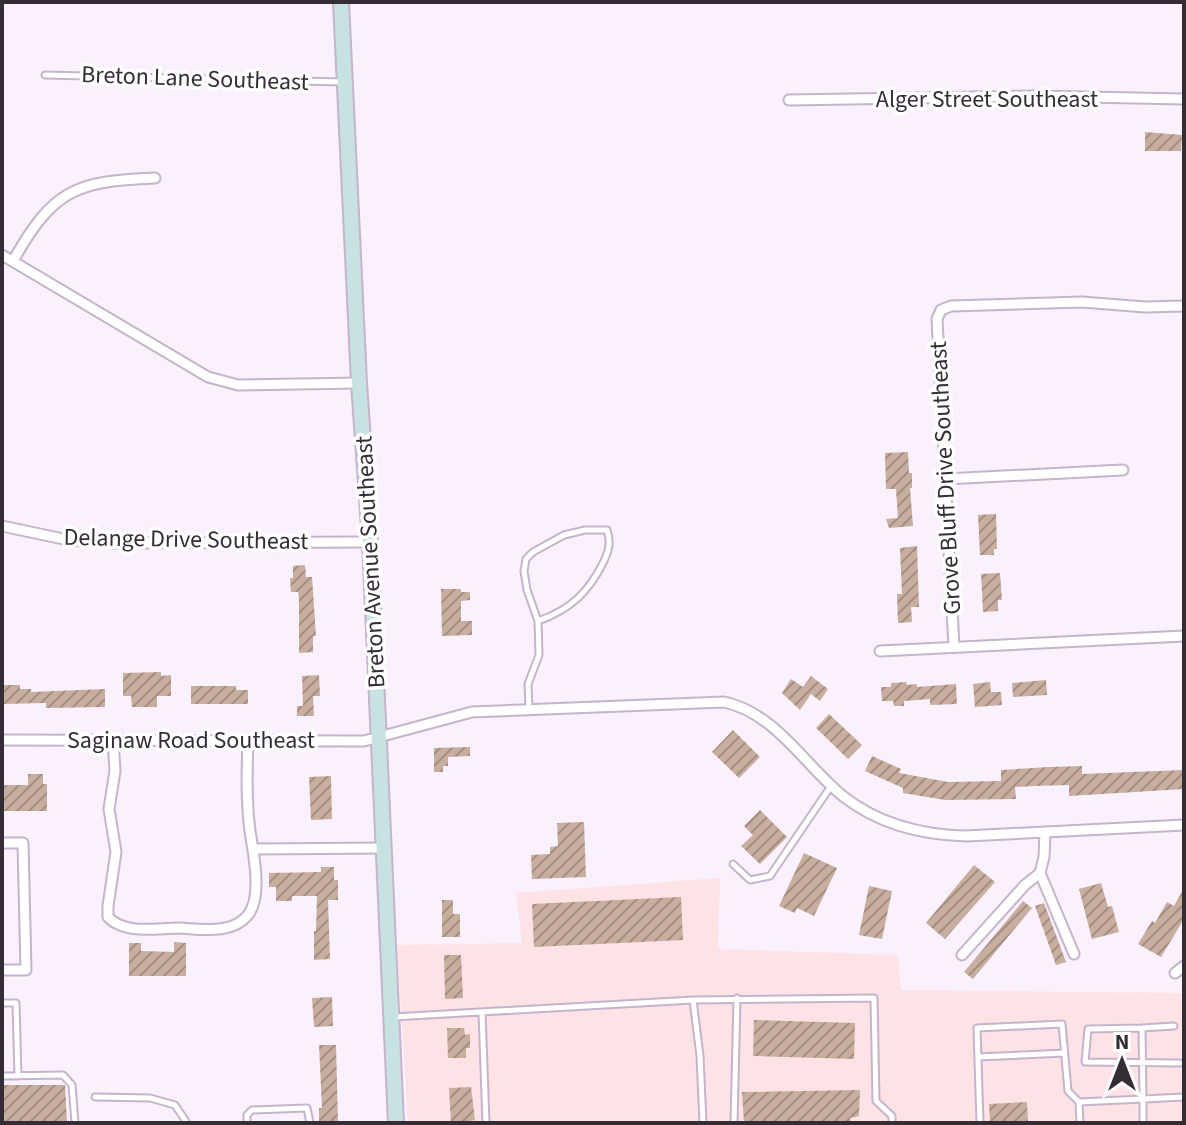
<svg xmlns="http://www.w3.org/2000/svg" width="1186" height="1125" viewBox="0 0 1186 1125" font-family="'Source Sans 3',sans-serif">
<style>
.commercial{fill:#fde2e6}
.building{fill:url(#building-hatch)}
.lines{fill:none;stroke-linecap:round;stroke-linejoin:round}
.service-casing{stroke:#c5b4cc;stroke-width:9}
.minor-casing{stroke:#c5b4cc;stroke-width:13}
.secondary-casing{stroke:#c5b4cc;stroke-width:18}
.service{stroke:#fff;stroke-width:5}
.minor{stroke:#fff;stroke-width:9}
.secondary{stroke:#c8e2e3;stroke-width:14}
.labels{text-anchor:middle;stroke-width:7;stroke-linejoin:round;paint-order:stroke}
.street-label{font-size:24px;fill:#342d36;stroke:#fff}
</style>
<defs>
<pattern id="building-hatch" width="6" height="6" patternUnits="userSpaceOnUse" patternTransform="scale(2)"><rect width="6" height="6" fill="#c8ae9e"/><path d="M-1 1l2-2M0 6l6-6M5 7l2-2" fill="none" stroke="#a38e82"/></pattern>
</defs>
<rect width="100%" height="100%" fill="#faf0fe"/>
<path class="commercial" d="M720 878 718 949 898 955 901 990 1184 993V1123H408L397 945 522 943 516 893Z"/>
<path class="building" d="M1145 132 1182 135 1181 151H1145Z
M908 452 909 473H912V488H910L913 526 889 528 886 519 898 518 896 489H886L885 453Z
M996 514 997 549H994V555H980L978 515Z
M917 546 919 607H911L912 622 898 623 897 594H902L900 548Z
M305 565 306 577H312L316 636H313V652L299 653V598L298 592H291L290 578H293V566Z
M1000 573 1002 600H998V611L983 612 981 574Z
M441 589H461V592H470V600L461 601V621H472V635L442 636Z
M161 672V676L171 675V696H157V707H132L131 696H123V673Z
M319 675 320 696H313L314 716H297V706H303L302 676Z
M811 676 828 689 820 701 811 694 800 710 782 693 791 679 803 687Z
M1046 680 1047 695 1013 697 1012 683Z
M906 682 907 685 917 684V687L956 684 957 704 930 705V699L904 701V706H894L893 701H882L881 687H891V683Z
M990 682 991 692H1001L1002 705 975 707 973 684Z
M2 685H20V689H31V692L105 689V707L46 708V703L2 704Z
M191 686H236V690H248V704H191Z
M829 714 862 745 848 759 816 728Z
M733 730 760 757 739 778 712 752Z
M470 747V756L448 757V766H443V772H434V748Z
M872 756 901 769 899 773 948 782 1001 781V770L1049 767 1082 766V774L1183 770 1184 789 1069 796V785L1034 786 1015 787 1016 799 945 800 903 793V788L865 771Z
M28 774H43V784H47V811H2V785H28Z
M331 776 332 819 311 820 309 777Z
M760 810 787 837 760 864 741 846 753 835 744 826Z
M584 822 586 877 532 879 531 855 550 854V847L558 846 557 823Z
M804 853 837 868 814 916 797 908 795 913 779 906Z
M974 865 995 882 945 939 926 923Z
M321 867H334V880H338V900H328L330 959 314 960V931H316L317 896H292V901H276V887H269V873L321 872Z
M1101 883 1108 907 1112 906 1119 932 1092 939 1079 889Z
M869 886 892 891 882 939 859 935Z
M1184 888V919L1161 957 1138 944 1152 921 1155 923 1167 902 1174 906Z
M681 897 683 940 534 947 532 904Z
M442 900H453V914H460V937H442Z
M1023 901 1032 908 973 979 964 972Z
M1044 903 1066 962 1056 965 1035 906Z
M174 942 186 943V976H129V943H141V951L174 952Z
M444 955H461L463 998 445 999Z
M332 997 333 1026 314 1027 312 998Z
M754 1020 855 1023 854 1059 753 1056Z
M447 1028H464L465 1035 470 1034V1048H466V1058H448Z
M319 1045H336L338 1123H319V1108H322Z
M2 1085H65L67 1123H2Z
M471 1087 475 1120 470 1121 471 1123H451L449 1088Z
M860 1090 859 1116 850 1118 851 1123H744L742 1092Z
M1027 1102 1028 1123H990L989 1104Z"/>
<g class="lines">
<defs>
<path id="service" d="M45 75 345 82
M529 709 528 684 539 655 538 621 527 590 524 571 526 559 533 552 564 535 585 530H607C611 542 609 550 604 561 589 592 570 610 538 621
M733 864 750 880 770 876 831 786
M693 1000 874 998 876 1101 892 1116V1123
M2 1003H16L18 1076
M482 1012 486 1123
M393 1017 693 1000 700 1056 703 1123
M1142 1028 1174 1026
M978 1057 1065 1053
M1180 1063 1085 1062 1088 1029 1142 1028 1143 1099 1184 1097
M2 1076 63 1075 72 1085 75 1123
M95 1097 150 1098 175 1105 187 1123
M247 1123V1115L252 1110 307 1108 310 1123
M734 1123 737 998
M980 1123 977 1028 1062 1024 1068 1091 1079 1102
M1080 1123 1079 1102 1143 1099V1123"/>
<path id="minor" d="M789 100 1037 96 1184 99
M2 255 208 377 238 385 359 383
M13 261C53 190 75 181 155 178
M945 479 1123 470
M2 526 68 540 115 543 370 542
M954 647 937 319 941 310 951 306 1082 302 1145 307 1184 306
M880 651 1184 636
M2 740 364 741 472 712 724 702C776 713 805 766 844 797 879 824 923 835 966 836L1184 825
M113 740 115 771 109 809 116 852 108 906V917C125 935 156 928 179 928 201 929 232 935 248 915 263 896 253 852 250 831 246 801 247 769 248 739
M2 843H23L26 970H2
M255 849 384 848
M1040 873 1074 954
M962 955 1025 885 1040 873 1044 857 1045 832
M1175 973 1184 966"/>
<path id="secondary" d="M341 2 359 383 370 542 396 1123"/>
</defs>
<use href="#service" class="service-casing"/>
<use href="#minor" class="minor-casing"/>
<use href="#secondary" class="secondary-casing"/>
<use href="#service" class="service"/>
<use href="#minor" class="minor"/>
<use href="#secondary" class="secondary"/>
</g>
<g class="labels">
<g class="street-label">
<text transform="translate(195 78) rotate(2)" y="8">Breton Lane Southeast</text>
<text x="987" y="107">Alger Street Southeast</text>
<text transform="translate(945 478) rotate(-93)" y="8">Grove Bluff Drive Southeast</text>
<text transform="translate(186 539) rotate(1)" y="8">Delange Drive Southeast</text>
<text transform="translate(370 562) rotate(-93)" y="8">Breton Avenue Southeast</text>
<text x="191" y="748">Saginaw Road Southeast</text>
</g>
</g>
<rect width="1186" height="1125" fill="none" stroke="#342d36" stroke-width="8"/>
<g transform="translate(1122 1061)" stroke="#ffffff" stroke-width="6" paint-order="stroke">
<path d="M0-6L14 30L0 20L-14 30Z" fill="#342d36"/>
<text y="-12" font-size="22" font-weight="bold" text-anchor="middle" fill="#342d36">N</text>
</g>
</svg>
